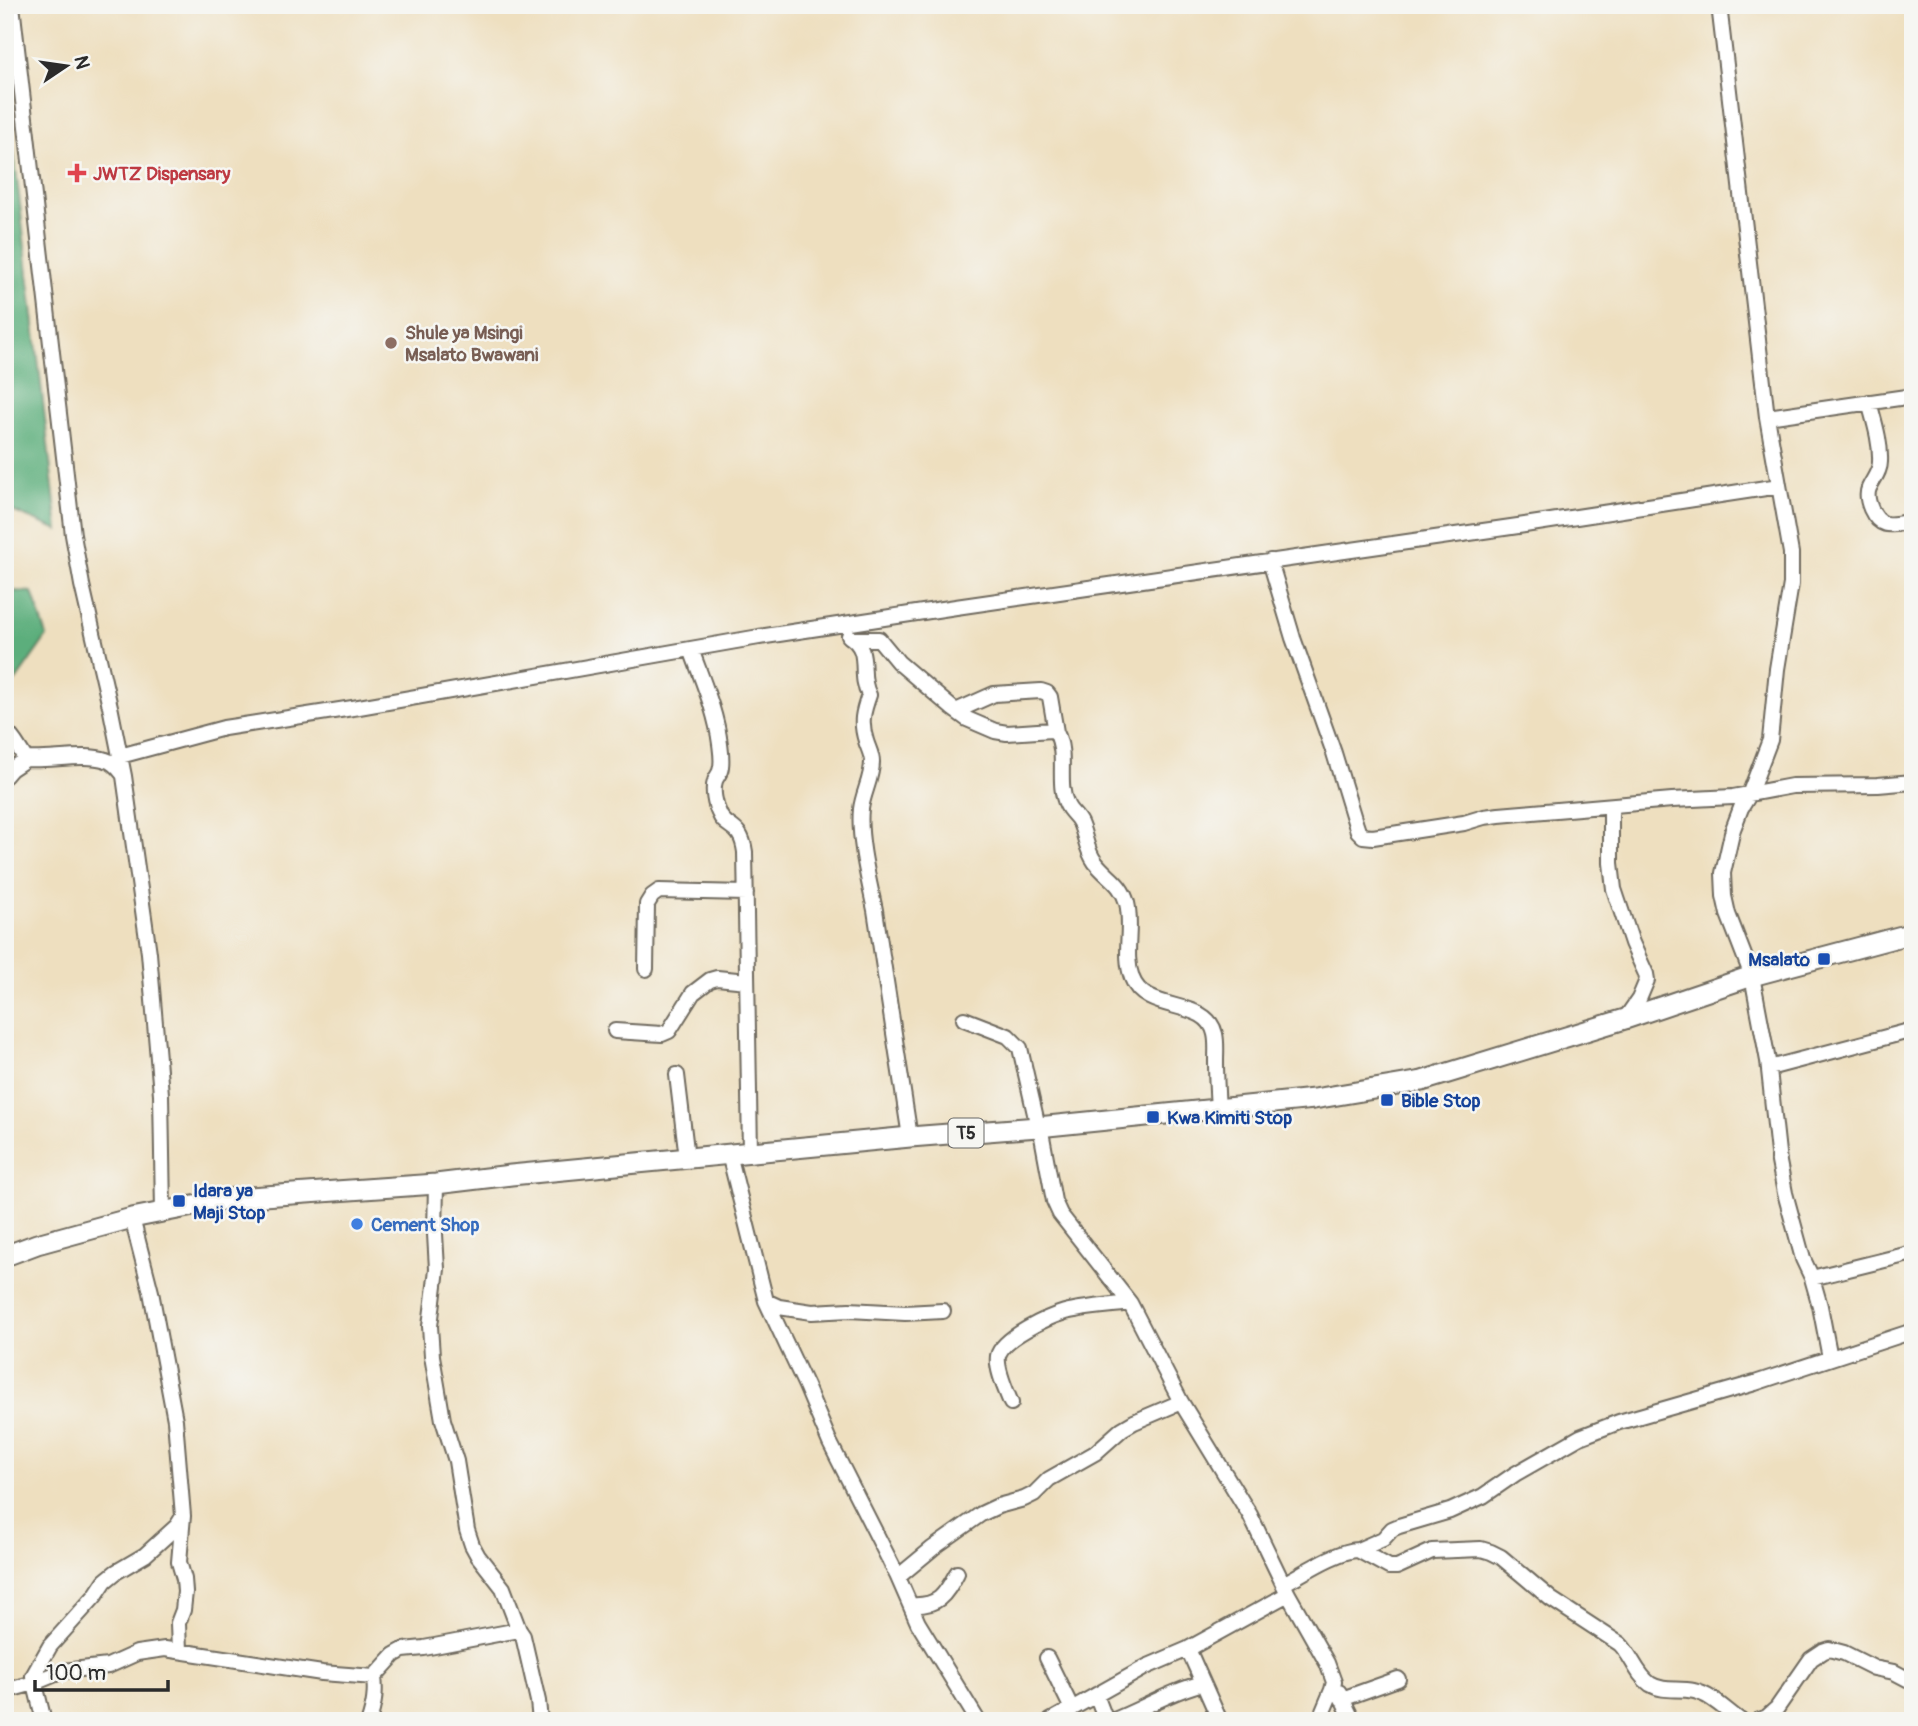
<svg xmlns="http://www.w3.org/2000/svg" width="1918" height="1726" viewBox="0 0 1918 1726" font-family="Pangolin,sans-serif">
<style>
.forest{fill:#5bae7b;stroke:#436c53;stroke-width:2}
.lines{fill:none;stroke-linecap:round;stroke-linejoin:round}
.minor-casing{stroke:#6f6a5f;stroke-width:18}
.highway-casing{stroke:#6f6a5f;stroke-width:23}
.minor{stroke:#fff;stroke-width:14}
.highway{stroke:#fff;stroke-width:19}
.health-dot{fill:#e0444e;stroke:#f6f6f2;stroke-width:2.5}
.education-dot{fill:#8d6e63;stroke:#f6f6f2;stroke-width:2.5}
.transit-dot{fill:#1a4fb4;stroke:#f6f6f2;stroke-width:2.5}
.shop-dot{fill:#3f7fe0;stroke:#f6f6f2;stroke-width:2.5}
.labels{text-anchor:middle;stroke-width:5;stroke-linejoin:round;paint-order:stroke}
.shield{fill:#f6f6f2;stroke:#686867;stroke-width:2}
.shield-label{font-size:18px;font-weight:bold;fill:#2b2b2b}
.health-label{font-size:19px;font-weight:bold;fill:#be3a42;stroke:#f6f6f2;text-anchor:start}
.education-label{font-size:19px;font-weight:bold;fill:#785e54;stroke:#f6f6f2;text-anchor:start}
.transit-label{font-size:19px;font-weight:bold;fill:#164399;stroke:#f6f6f2;text-anchor:start}
.shop-label{font-size:19px;font-weight:bold;fill:#366cbe;stroke:#f6f6f2;text-anchor:start}
</style>
<rect width="100%" height="100%" fill="#f6f6f2"/>
<filter id="ink" filterUnits="userSpaceOnUse"><feTurbulence type="fractalNoise" baseFrequency=".0143" numOctaves="2"/><feDisplacementMap in="SourceGraphic" scale="14" xChannelSelector="R" yChannelSelector="G"/><feConvolveMatrix kernelMatrix="1 2 1 2 8 2 1 2 1" color-interpolation-filters="sRGB"/></filter>
<filter id="wash" filterUnits="userSpaceOnUse"><feTurbulence type="fractalNoise" baseFrequency=".00686" numOctaves="4" result="noise"/><feDisplacementMap in="SourceGraphic" scale="28" xChannelSelector="R" yChannelSelector="G"/><feGaussianBlur stdDeviation="1.57" result="paint"/><feColorMatrix in="noise" values="0 0 0 0 0 0 0 0 0 0 0 0 0 0 0 0 0 1.4 0 .05"/><feComposite in="paint" operator="in"/></filter>
<g filter="url(#wash)">
<rect width="100%" height="100%" fill="#eedfbf"/>
<path class="forest" d="M5 84H6L58 530 5 508Z
M13 591 32 592 47 636 14 683 9 665Z"/>
</g>
<g filter="url(#ink)">
<g class="lines">
<defs>
<path id="minor" d="M12 5 73 535 82 585 111 711 124 776 149 953 161 1094 163 1212
M1719 5 1767 417 1791 553V584L1777 669 1770 740 1749 795 1741 808 1733 829 1723 873 1724 896 1728 914 1752 976 1768 1061 1779 1162 1785 1193 1803 1259 1812 1278 1820 1306 1830 1358
M1869 402C1874 421 1881 442 1880 462 1880 472 1873 479 1869 488 1866 495 1868 502 1871 509 1881 531 1893 524 1913 521
M1767 417 1913 396
M1270 561 1293 638 1334 753 1355 822 1358 831 1363 836 1373 837 1464 823 1484 817 1499 815 1672 800 1733 797 1792 786 1878 785 1913 782
M849 636C873 651 857 673 869 695 863 712 860 722 866 741 868 748 872 754 872 762 872 778 863 793 861 809 858 838 869 881 875 910L910 1137
M854 639H879L898 662 952 708 967 719 995 731 1007 733 1052 730 1056 732C1068 755 1056 783 1067 805 1070 812 1077 816 1080 823 1086 836 1086 850 1095 862 1107 878 1121 882 1127 903 1133 928 1123 954 1132 978 1145 1015 1207 997 1215 1034 1217 1043 1216 1052 1216 1061 1216 1077 1217 1093 1218 1109
M691 649C702 680 716 711 720 744 721 752 723 763 720 771 719 775 716 777 715 781 712 790 715 805 719 813 725 830 741 822 745 852L750 1152
M956 711 994 694 1041 691 1047 693 1050 697 1056 732
M5 731C13 736 20 751 26 759 49 761 86 753 106 760 114 762 118 768 123 774
M120 756 224 728 359 707 759 637 956 607 1518 526 1779 486
M5 776 11 769 26 759
M1611 806V863L1614 889 1632 943 1646 974 1647 980 1639 999 1625 1019
M646 969 647 904 652 896 659 891 746 893
M964 1019 1008 1036 1020 1048 1038 1127
M615 1031 662 1034 669 1031 693 993 710 980 717 978 747 981
M1769 1068 1913 1030
M677 1075 687 1158
M1040 1126 1054 1201 1060 1214 1130 1303 1181 1402 1250 1515 1288 1594 1327 1663 1334 1682 1332 1690 1319 1721
M729 1154 766 1301 806 1386 830 1443 897 1575 918 1623 978 1721
M436 1184 435 1234 437 1269 430 1326 432 1356 443 1420 456 1461 467 1530 472 1545 478 1556 503 1588 519 1630 523 1636 538 1701 540 1721
M132 1218 151 1292 175 1420 183 1516 179 1562 184 1579 185 1592 183 1610 178 1623 179 1651
M1812 1278 1913 1253
M766 1301 779 1307 812 1312 849 1310 905 1313 943 1311
M1011 1403C1006 1390 996 1370 998 1356 1002 1338 1048 1317 1065 1312 1085 1307 1108 1306 1130 1303
M1358 1550 1383 1539 1392 1529 1399 1526 1450 1511 1483 1496 1515 1474 1580 1437 1619 1422 1755 1383 1913 1331
M898 1577 933 1548 981 1514 998 1506 1024 1499 1034 1494 1049 1479 1095 1453 1122 1429 1134 1422 1181 1402
M1283 1584C1302 1574 1338 1550 1358 1550L1389 1567H1397L1432 1551 1481 1549 1491 1552 1501 1557 1551 1599 1620 1644C1632 1656 1636 1674 1650 1684 1665 1693 1678 1687 1694 1691 1712 1695 1725 1710 1741 1721
M910 1605C939 1607 945 1595 957 1573
M1188 1649 1220 1721
M1047 1658 1072 1709
M5 1691 34 1683 63 1671 108 1666 137 1653 165 1649 322 1673 374 1677 394 1655 403 1650 424 1648 519 1630
M1339 1692 1353 1721
M1096 1695 1106 1721
M1342 1699 1398 1679
M44 1721 33 1676 50 1646 95 1596 105 1581 116 1572 145 1555 177 1526 182 1518
M369 1721C374 1705 376 1694 374 1677
M1050 1721 1146 1667 1188 1649 1288 1594
M1112 1721C1143 1709 1171 1691 1203 1683
M1757 1721 1767 1717 1777 1708 1811 1659 1823 1651 1829 1649 1844 1653 1874 1668 1894 1672 1913 1682"/>
<path id="highway" d="M5 1256 37 1244 132 1218 234 1198 436 1184 511 1175 910 1137 1038 1127 1314 1099 1422 1081 1625 1019 1752 976 1913 933"/>
</defs>
<use href="#minor" class="minor-casing"/>
<use href="#highway" class="highway-casing"/>
<use href="#minor" class="minor"/>
<use href="#highway" class="highway"/>
</g>
</g>
<path class="health-dot" d="M73.5 162.5h7v7h7v7h-7v7h-7v-7h-7v-7h7z"/>
<circle class="education-dot" cx="391" cy="343" r="7"/>
<g class="transit-dot">
<rect x="1817" y="952" width="14" height="14" rx="3.5"/>
<rect x="1380" y="1093" width="14" height="14" rx="3.5"/>
<rect x="1146" y="1110" width="14" height="14" rx="3.5"/>
<rect x="172" y="1194" width="14" height="14" rx="3.5"/>
</g>
<circle class="shop-dot" cx="357" cy="1224" r="7"/>
<g class="labels">
<rect class="shield" x="948.5" y="1118.5" width="35" height="29" rx="5"/>
<g class="shield-label">
<text x="966" y="1139">T5</text>
</g>
<g class="health-label">
<text x="93" y="180">JWTZ Dispensary</text>
</g>
<g class="education-label">
<text x="405" y="339">Shule ya Msingi<tspan x="405" dy="22">Msalato Bwawani</tspan></text>
</g>
<g class="transit-label">
<text x="1810" y="966" text-anchor="end">Msalato</text>
<text x="1401" y="1107">Bible Stop</text>
<text x="1167" y="1124">Kwa Kimiti Stop</text>
<text x="193" y="1197">Idara ya<tspan x="193" dy="22">Maji Stop</tspan></text>
</g>
<g class="shop-label">
<text x="371" y="1231">Cement Shop</text>
</g>
</g>
<rect width="1918" height="1726" fill="none" stroke="#f6f6f2" stroke-width="28"/>
<g transform="translate(66 66) rotate(77)" stroke="#f6f6f2" stroke-width="5" paint-order="stroke">
<path d="M0-5L12 26L0 18L-12 26Z" fill="#2b2b2b"/>
<text y="-10" font-size="19" font-weight="bold" text-anchor="middle" fill="#2b2b2b">N</text>
</g>
<path d="M35 1680v10h133v-10" fill="none" stroke="#2b2b2b" stroke-width="3.5"/>
<text x="46" y="1680" font-size="21" fill="#2b2b2b" stroke="#f6f6f2" stroke-width="5" paint-order="stroke">100 m</text>
</svg>
